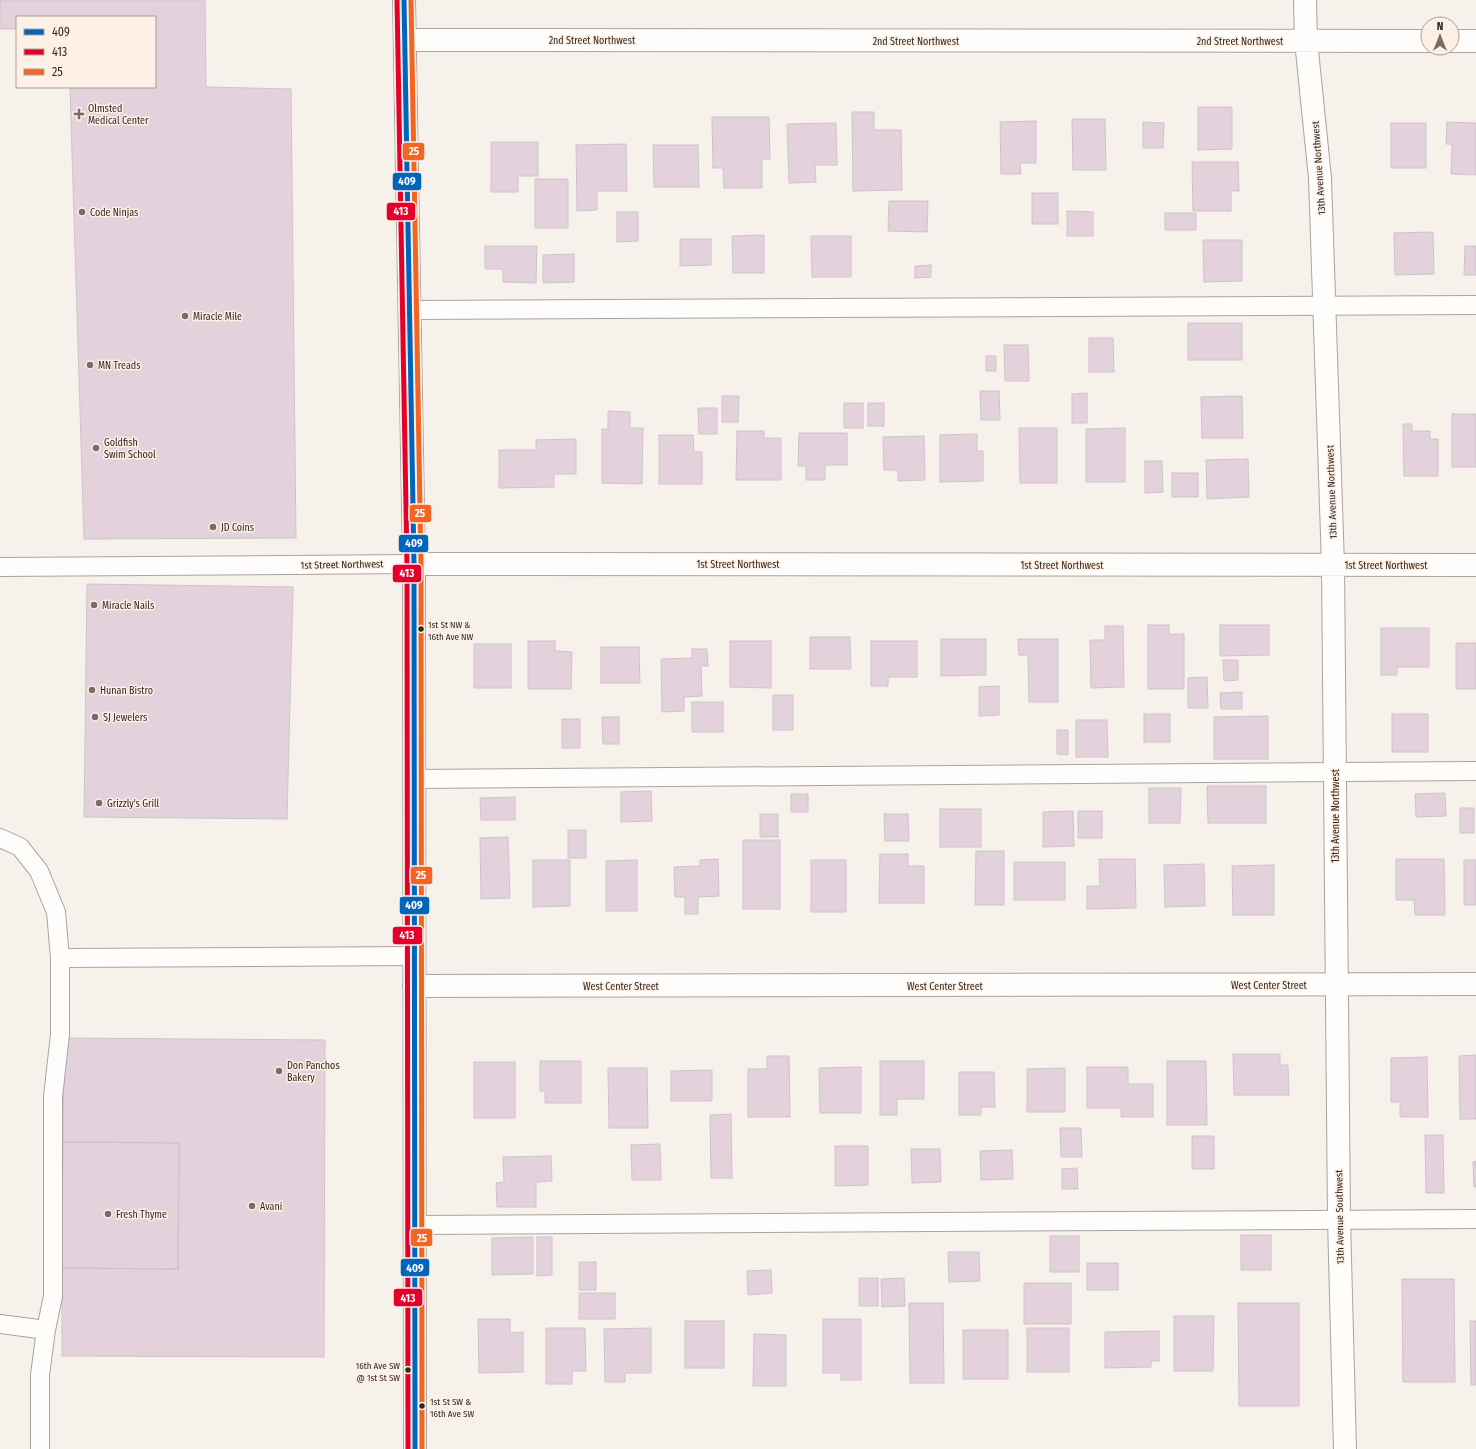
<svg xmlns="http://www.w3.org/2000/svg" width="1476" height="1449" viewBox="0 0 1476 1449" font-family="'Fira Sans Condensed',sans-serif">
<style>
.building{fill:#e3d2dc;stroke:#cdc4c7}
.lines{fill:none;stroke-linecap:round;stroke-linejoin:round}
.service-casing{stroke:#aba39d;stroke-width:20}
.minor-casing{stroke:#aba39d;stroke-width:24}
.tertiary-casing{stroke:#aba39d;stroke-width:24}
.service{stroke:#fefdfc;stroke-width:18}
.minor{stroke:#fefdfc;stroke-width:22}
.tertiary{stroke:#fefdfc;stroke-width:22}
.bus-1-casing{stroke:#fcf0e7;stroke-width:8}
.bus-2-casing{stroke:#fcf0e7;stroke-width:8}
.bus-3-casing{stroke:#fcf0e7;stroke-width:8}
.bus-1{stroke:#0065bd;stroke-width:5}
.bus-2{stroke:#e4002b;stroke-width:5}
.bus-3{stroke:#f26522;stroke-width:5}
.poi-dot{fill:#766e66;stroke:#fcf0e7;stroke-width:1.5}
.bus-dot{fill:#31271e;stroke:#fcf0e7;stroke-width:1.5}
.labels{text-anchor:middle;stroke-width:3;stroke-linejoin:round;paint-order:stroke}
.bus-label{font-size:9px;fill:#31271e;stroke:#fcf0e7;text-anchor:start}
.street-label{font-size:10px;fill:#31271e;stroke:#fcf0e7}
.poi-label{font-size:10px;fill:#31271e;stroke:#fcf0e7;text-anchor:start}
.line-badge{stroke:#fcf0e7;stroke-width:1.5}
.badge-label{font-size:11px;text-anchor:middle;font-weight:bold;fill:#fff}
</style>
<rect width="100%" height="100%" fill="#f7f1ec"/>
<path class="building" d="M0 0H205L206 87 291 89 296 538 84 539 70 87H155V17H17V29H0Z
M1198 107H1232V149L1198 150Z
M852 112H874V130H901L902 190 853 191Z
M712 117H769L770 159H762V188H724L723 168H713Z
M1072 119H1105L1106 170H1073Z
M1036 121V163H1020L1021 174H1001L1000 122Z
M1143 122 1164 123 1163 148H1143Z
M1447 122 1476 123V175L1451 174 1452 144H1446Z
M836 123 837 165H815L816 182 789 183 787 124Z
M1391 123H1426V168H1391Z
M491 142H538V176H518V192H491Z
M626 144 627 191H597V210L577 211 576 145Z
M653 145H698L699 187H654Z
M1192 162H1238L1239 191H1231V211H1193Z
M535 179H568V228H535Z
M1032 193H1058V224H1032Z
M889 201H928L927 232 888 231Z
M1067 211 1093 212V236H1067Z
M617 212H638V241L617 242Z
M1165 213H1196V230H1165Z
M1433 232 1434 274 1395 275 1394 233Z
M764 235V273H733L732 236Z
M811 236H851V277H812Z
M680 239H711V265L680 266Z
M1203 240H1242V281L1204 282Z
M485 246H537L536 283 503 282V269H485Z
M1465 246H1476V275H1464Z
M574 254V282L543 283V255Z
M931 265V277L915 278V266Z
M1188 323H1242V360H1188Z
M1089 338H1113L1114 372H1089Z
M1004 345H1028L1029 381H1005Z
M986 356H996V371H986Z
M980 391H999L1000 420H981Z
M1087 393V423H1072V394Z
M722 396H739L738 422H722Z
M1242 396 1243 438H1202L1201 397Z
M844 403H863V428H844Z
M868 403H884V426H868Z
M698 408H717V434H699Z
M608 411 630 412V428H643L642 484 602 483V429H608Z
M1452 414H1476V467H1452Z
M1403 424H1412V431H1430V439H1438V476H1404Z
M1019 428H1057V483H1020Z
M1125 428V482H1086V429Z
M737 431H764V438H781V480H736Z
M799 433H847V465H825V480H806V466H798Z
M977 434V451H983V481L940 482V435Z
M659 435H693L694 452H702V484H659Z
M924 436 925 480 898 481V470H884L883 437Z
M576 439V474H554V487L499 488V450H536V440Z
M1248 459 1249 497 1207 499 1206 460Z
M1145 461H1162L1163 492 1145 493Z
M1172 473H1198V497H1172Z
M87 584 293 587 287 819 84 817Z
M1148 625H1169V634H1184V689H1148Z
M1220 625H1269V655L1220 656Z
M1105 626H1123L1124 687 1091 688 1090 640H1105Z
M1381 628H1429V667H1397V675H1381Z
M810 637H850L851 669H810Z
M941 639H986V675L941 676Z
M1018 639H1058V702H1029L1028 655H1019Z
M528 641H555V651L572 652 571 689H528Z
M730 641H771V688L730 687Z
M871 641H917V677H888V686H871Z
M1456 643H1476V689H1456Z
M474 644H511V688H474Z
M601 647H639L640 683H601Z
M692 649H707L708 666H701L702 696 684 697V711L662 712 661 659 692 658Z
M1223 660H1238V680L1224 681Z
M1207 677 1208 708H1188V678Z
M999 686V715L979 716V687Z
M1242 692V709H1221L1220 693Z
M773 695H793V730H773Z
M692 702H723V732H692Z
M1144 714H1170V742H1144Z
M1392 714H1428V752H1392Z
M1268 716V759H1214V717Z
M602 717H619V744H603Z
M562 719H580V748H562Z
M1076 720H1107L1108 757H1076Z
M1057 730H1068V755L1057 754Z
M1207 786H1266V823H1208Z
M1149 788H1181L1180 823H1149Z
M651 791 652 821 621 822V792Z
M1445 793 1446 816 1416 817 1415 794Z
M791 794H808V812H791Z
M515 797V820H481L480 798Z
M1460 808H1474V833H1460Z
M940 809H981V847H940Z
M1073 811 1074 846 1043 847V812Z
M1078 811H1102V838H1078Z
M760 814H778V837H760Z
M884 814H908L909 841H885Z
M568 830H586V858H568Z
M508 837 510 898 481 899 480 838Z
M743 840H780V909H743Z
M976 851H1004V905H975Z
M880 854H908V866H924V903H879Z
M718 859 719 896 698 897V914H685V897H675L674 867 700 866V860Z
M1099 859H1135L1136 908 1087 909V886H1100Z
M1396 859H1444L1445 915H1415L1414 900H1396Z
M533 860H570V906L533 907Z
M637 860V911H606V861Z
M811 860H846V912H811Z
M1464 860H1476V905H1464Z
M1014 862H1065V900H1014Z
M1204 864 1205 906 1165 907 1164 865Z
M1274 865V915H1233L1232 866Z
M64 1038 325 1040 324 1357 62 1356V1268L178 1269 179 1143 63 1142Z
M1233 1054H1280V1065H1288L1289 1095H1234Z
M1476 1055V1119H1460L1459 1056Z
M767 1056H789L790 1117H748V1069H767Z
M1427 1057 1428 1117H1400V1102H1391V1058Z
M540 1061H581V1103H545V1091H540Z
M880 1061H924V1099H897V1115H880Z
M1167 1061H1206L1207 1125H1167Z
M474 1062H515V1118H474Z
M861 1067V1113H820L819 1068Z
M1087 1067H1128V1084H1153V1117H1121V1108H1087Z
M608 1068H647L648 1128H609Z
M1065 1068V1112H1027V1069Z
M712 1070V1101H671V1071Z
M959 1072H994L995 1107H981V1115H959Z
M731 1114 732 1178H711L710 1115Z
M1060 1128H1081L1082 1157H1061Z
M1425 1135H1443L1444 1193H1426Z
M1192 1136H1214V1169H1192Z
M63 1142 179 1143 178 1269 62 1268Z
M660 1144 661 1180H632L631 1145Z
M835 1146H868V1185L835 1186Z
M911 1149H940L941 1182 912 1183Z
M1012 1150 1013 1179 981 1180 980 1151Z
M551 1156 552 1181 536 1182V1207H497L496 1183 504 1182 503 1157Z
M1476 1161V1187H1474L1473 1162Z
M1077 1168 1078 1189H1062V1169Z
M1241 1235H1271V1270H1241Z
M1050 1236H1079V1272H1050Z
M533 1237V1274L492 1275V1238Z
M537 1237H552V1275L537 1276Z
M948 1252H979L980 1281 949 1282Z
M579 1262H596V1290H579Z
M1087 1263H1118V1290H1087Z
M771 1270 772 1293 748 1295 747 1271Z
M859 1278H878V1306H859Z
M904 1278 905 1306 882 1307 881 1279Z
M1402 1279H1454L1455 1382H1403Z
M1024 1283H1071V1324H1024Z
M579 1293H615V1319H579Z
M909 1303H943L944 1383H910Z
M1238 1303H1299V1406H1239Z
M1174 1316H1214L1213 1371H1174Z
M478 1319H510V1333L523 1332V1372L479 1373Z
M823 1319H861V1380H841V1373H823Z
M685 1321H724V1368H685Z
M1470 1321H1476V1385H1471Z
M546 1328H585L586 1371H572V1384H546Z
M651 1328V1373H625V1382H605L604 1329Z
M1027 1328H1069V1372H1027Z
M963 1330H1008V1379H963Z
M1159 1331V1361H1151V1367L1105 1368V1332Z
M754 1334 786 1335V1386H753Z"/>
<g class="lines">
<defs>
<path id="service" d="M409 310 1476 305
M0 567 414 564
M414 779 1476 771
M0 838 20 847 39 871 56 912 60 958V1034L53 1097V1296L46 1330 40 1375V1449
M60 958 414 956
M414 1225 1476 1219
M0 1324 46 1330"/>
<path id="minor" d="M1305 0 1306 41 1320 178 1333 565 1339 1219 1345 1449
M405 40 1428 41
M1452 41H1476
M414 564 1476 565"/>
<path id="tertiary" d="M404 0 414 564 415 1449
M414 986 1476 984"/>
</defs>
<use href="#service" class="service-casing"/>
<use href="#minor" class="minor-casing"/>
<use href="#tertiary" class="tertiary-casing"/>
<use href="#service" class="service"/>
<use href="#minor" class="minor"/>
<use href="#tertiary" class="tertiary"/>
<defs>
<path id="bus-1" d="M404 0 414 564 415 1449"/>
<path id="bus-2" d="M397 0 407 564 408 1449"/>
<path id="bus-3" d="M411 0 421 564 422 1449"/>
</defs>
<use href="#bus-1" class="bus-1-casing"/>
<use href="#bus-2" class="bus-2-casing"/>
<use href="#bus-3" class="bus-3-casing"/>
<use href="#bus-1" class="bus-1"/>
<use href="#bus-2" class="bus-2"/>
<use href="#bus-3" class="bus-3"/>
</g>
<g class="poi-dot">
<path d="M77 108h4v4h4v4h-4v4h-4v-4h-4v-4h4z"/>
<circle cx="82" cy="212" r="4"/>
<circle cx="185" cy="316" r="4"/>
<circle cx="90" cy="365" r="4"/>
<circle cx="96" cy="448" r="4"/>
<circle cx="213" cy="527" r="4"/>
<circle cx="94" cy="605" r="4"/>
<circle cx="92" cy="690" r="4"/>
<circle cx="95" cy="717" r="4"/>
<circle cx="99" cy="803" r="4"/>
<circle cx="279" cy="1071" r="4"/>
<circle cx="252" cy="1206" r="4"/>
<circle cx="108" cy="1214" r="4"/>
</g>
<g class="bus-dot">
<circle cx="421" cy="629" r="3.5"/>
<circle cx="408" cy="1370" r="3.5"/>
<circle cx="422" cy="1406" r="3.5"/>
</g>
<g class="labels">
<g class="bus-label">
<text x="428" y="628">1st St NW &amp;<tspan x="428" dy="12">16th Ave NW</tspan></text>
<text x="400" y="1369" text-anchor="end">16th Ave SW<tspan x="400" dy="12">@ 1st St SW</tspan></text>
<text x="430" y="1405">1st St SW &amp;<tspan x="430" dy="12">16th Ave SW</tspan></text>
</g>
<g class="street-label">
<text x="592" y="44">2nd Street Northwest</text>
<text x="916" y="45">2nd Street Northwest</text>
<text x="1240" y="45">2nd Street Northwest</text>
<text transform="translate(1318 168) rotate(-94)" y="4">13th Avenue Northwest</text>
<text transform="translate(1331 492) rotate(-92)" y="4">13th Avenue Northwest</text>
<text transform="translate(342 564) rotate(-1)" y="4">1st Street Northwest</text>
<text x="738" y="568">1st Street Northwest</text>
<text x="1062" y="569">1st Street Northwest</text>
<text x="1386" y="569">1st Street Northwest</text>
<text transform="translate(1335 816) rotate(-90)" y="4">13th Avenue Northwest</text>
<text x="1269" y="989">West Center Street</text>
<text x="621" y="990">West Center Street</text>
<text x="945" y="990">West Center Street</text>
<text transform="translate(1339 1217) rotate(-91)" y="4">13th Avenue Southwest</text>
</g>
<g class="poi-label">
<text x="88" y="112">Olmsted<tspan x="88" dy="12">Medical Center</tspan></text>
<text x="90" y="216">Code Ninjas</text>
<text x="193" y="320">Miracle Mile</text>
<text x="98" y="369">MN Treads</text>
<text x="104" y="446">Goldfish<tspan x="104" dy="12">Swim School</tspan></text>
<text x="221" y="531">JD Coins</text>
<text x="102" y="609">Miracle Nails</text>
<text x="100" y="694">Hunan Bistro</text>
<text x="103" y="721">SJ Jewelers</text>
<text x="107" y="807">Grizzly's Grill</text>
<text x="287" y="1069">Don Panchos<tspan x="287" dy="12">Bakery</tspan></text>
<text x="260" y="1210">Avani</text>
<text x="116" y="1218">Fresh Thyme</text>
</g>
</g>
<g class="line-badge">
<rect x="402" y="142" width="23" height="19" rx="4" fill="#f26522"/>
<rect x="392" y="172" width="30" height="19" rx="4" fill="#0065bd"/>
<rect x="386" y="202" width="30" height="19" rx="4" fill="#e4002b"/>
<rect x="409" y="504" width="23" height="19" rx="4" fill="#f26522"/>
<rect x="398" y="534" width="31" height="19" rx="4" fill="#0065bd"/>
<rect x="392" y="564" width="30" height="19" rx="4" fill="#e4002b"/>
<rect x="410" y="866" width="23" height="19" rx="4" fill="#f26522"/>
<rect x="399" y="896" width="31" height="19" rx="4" fill="#0065bd"/>
<rect x="392" y="926" width="31" height="19" rx="4" fill="#e4002b"/>
<rect x="410" y="1228" width="23" height="19" rx="4" fill="#f26522"/>
<rect x="400" y="1258" width="30" height="19" rx="4" fill="#0065bd"/>
<rect x="393" y="1288" width="30" height="19" rx="4" fill="#e4002b"/>
</g>
<g class="badge-label">
<text x="414" y="155">25</text>
<text x="407" y="185">409</text>
<text x="401" y="215">413</text>
<text x="420" y="517">25</text>
<text x="414" y="547">409</text>
<text x="407" y="577">413</text>
<text x="421" y="879">25</text>
<text x="414" y="909">409</text>
<text x="407" y="939">413</text>
<text x="422" y="1242">25</text>
<text x="415" y="1272">409</text>
<text x="408" y="1302">413</text>
</g>
<rect x="16" y="16" width="140" height="72" fill="#fcf0e7" stroke="#aba097"/>
<rect x="24" y="29" width="20" height="6" fill="#0065bd" stroke="#aba097"/>
<text x="52" y="36" font-size="12" fill="#31271e">409</text>
<rect x="24" y="49" width="20" height="6" fill="#e4002b" stroke="#aba097"/>
<text x="52" y="56" font-size="12" fill="#31271e">413</text>
<rect x="24" y="69" width="20" height="6" fill="#f26522" stroke="#aba097"/>
<text x="52" y="76" font-size="12" fill="#31271e">25</text>
<g transform="translate(1440 36)"><circle r="19" fill="#fcf0e7" stroke="#aba097"/>
<path d="M0-3L7 15L0 10L-7 15Z" fill="#766e66"/>
<text y="-6" font-size="11" font-weight="bold" text-anchor="middle" fill="#31271e">N</text>
</g>
</svg>
